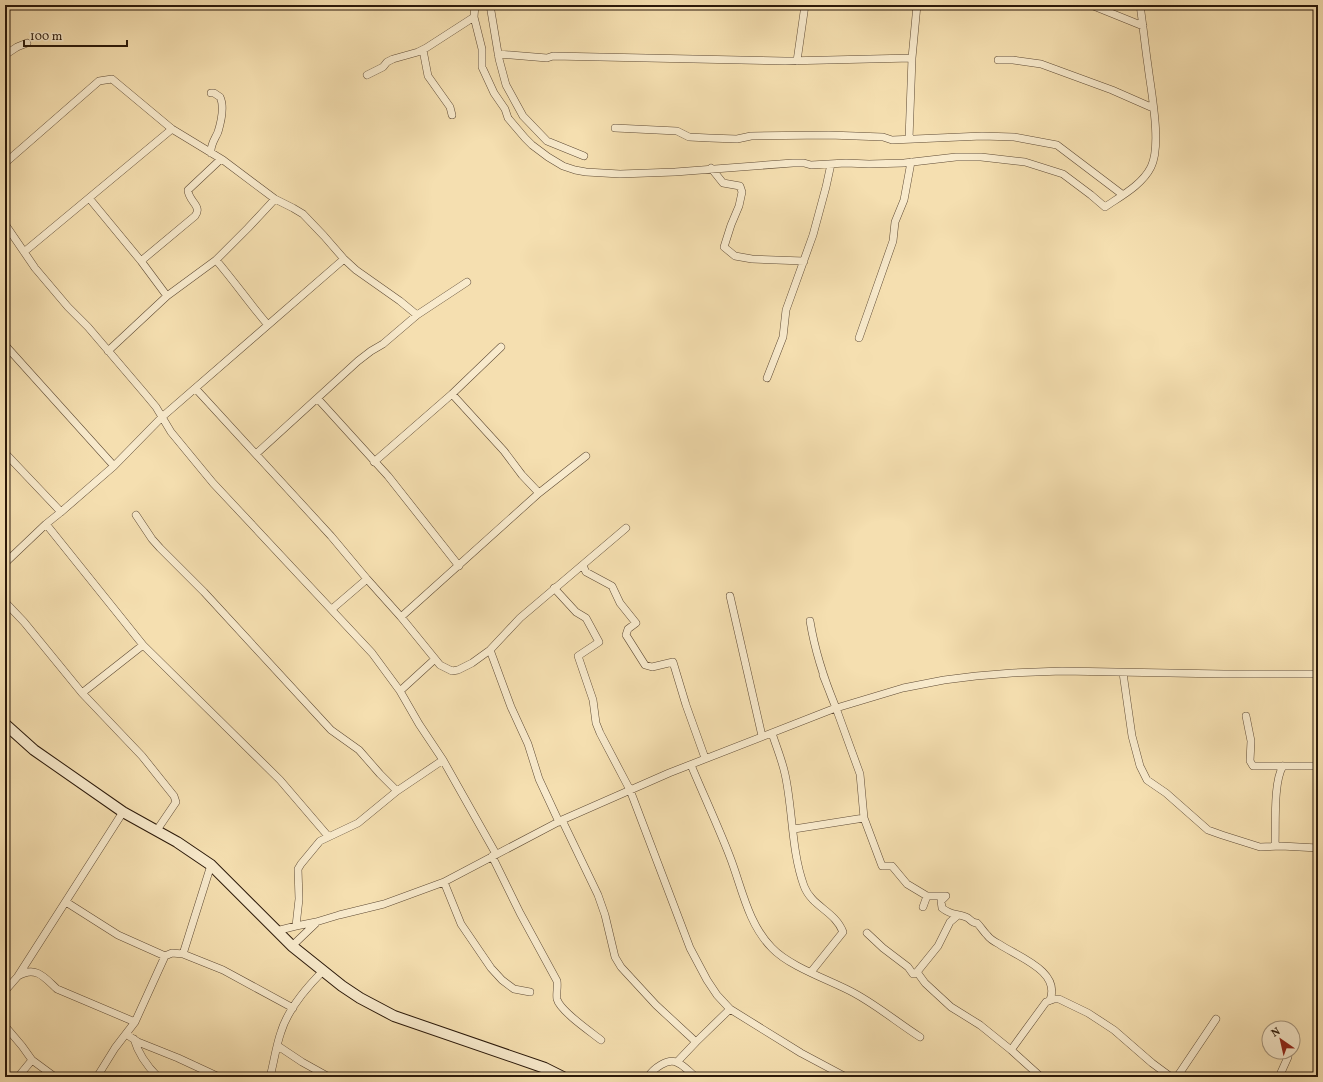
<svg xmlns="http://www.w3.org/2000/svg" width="1323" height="1082" viewBox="0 0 1323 1082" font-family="Vollkorn,serif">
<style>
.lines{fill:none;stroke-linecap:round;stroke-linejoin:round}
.street-casing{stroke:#5e4a34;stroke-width:8}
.secondary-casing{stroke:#2b190a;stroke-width:12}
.street{stroke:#f8eacc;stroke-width:7}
.secondary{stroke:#f8eacc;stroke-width:10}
</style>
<rect width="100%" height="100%" fill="#f5dfb0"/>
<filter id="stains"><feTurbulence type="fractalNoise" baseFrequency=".005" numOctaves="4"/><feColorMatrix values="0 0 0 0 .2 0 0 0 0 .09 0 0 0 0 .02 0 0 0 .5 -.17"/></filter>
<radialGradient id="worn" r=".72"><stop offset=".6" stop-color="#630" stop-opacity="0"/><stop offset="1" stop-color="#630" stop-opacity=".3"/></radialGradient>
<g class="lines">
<defs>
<path id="street" d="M475 5 474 17 482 49V67L494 93 505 109 508 118 525 138 532 145 548 157 563 166 575 170 586 172 620 174 675 172 793 163H804L811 165 846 163 869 164 904 163 956 157H981L1025 162 1063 174 1091 195 1105 207C1121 196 1142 185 1151 167 1162 145 1151 91 1148 66 1145 46 1143 25 1140 5
M490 5 499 59 506 85 523 116 547 141 584 156
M1091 5 1143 26
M423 50 428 76 450 107 452 115
M498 54 547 58 553 56 785 61 912 58 917 5
M5 55 17 47 27 43
M998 60H1013L1041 64 1112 90 1153 108
M797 61 805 5
M367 75 383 67 387 62 393 59 418 52 426 48 474 17
M615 128 677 131 689 137 709 138 737 139 751 136 829 135 883 137 892 140 982 136 1014 137 1057 145 1123 195
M909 139 912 58
M211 153C210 145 215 139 218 132 221 122 225 107 220 97L214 93H211
M5 163 99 81 112 79 172 129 223 160 275 199 293 208 303 214 324 236 344 259 356 270 400 301 417 315
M711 168 723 183 740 186 742 192 739 206 731 225 724 247 735 256 752 259 804 261
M89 198 141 261 167 296
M5 224 35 268 68 307 88 327 146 395 156 407 171 432 213 483 372 653 400 691 419 724 443 760 496 854
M24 252 172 129
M216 260C234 281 250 304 268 325
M141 261 195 216C203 206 188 201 188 190L221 159
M859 338 893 241 895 222 904 200 911 162
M5 345 114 466
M108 351 167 296 216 260 248 228 275 199
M767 378 783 337 786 310 813 235 826 187 831 164
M196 389 331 536 367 579 401 617 440 665 452 671 458 670 472 663 490 650 520 618 626 528
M452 394 504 451 522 475 539 493
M318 399 388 476 459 566
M5 453 61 512
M256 454 358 361 371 351 383 344 417 315 467 282
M374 462 452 394 501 347
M136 515 152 539 160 548 204 592 331 730 359 750 380 774 397 791
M46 524 143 645 280 780 328 836
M5 563 46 524 61 512 114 466 162 417 344 259
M583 566 586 572 612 586 620 603 636 623 628 629 626 635 645 665 652 667 673 662 686 705 705 758
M554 588 576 612 586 618 599 642 578 656 593 700 596 723 600 733 630 790 690 948 707 980 717 995 730 1009 801 1053 846 1077
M730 596 762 736
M5 602 24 622 82 693 142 756 174 796 176 802 157 830
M332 609 367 579
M401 617 539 493 586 456
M810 621C815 652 824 679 836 708L823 675
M490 650 511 707 528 744 539 779 559 822
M1123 673 1132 736 1140 766 1147 780 1166 793 1208 830 1222 835 1260 847 1281 846 1318 848
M400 691 435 659
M82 693 143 645
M836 708 860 774 864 818 882 866H892L907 884 927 896 923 907
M1246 716 1251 741 1250 761 1253 766H1318
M772 733C776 746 782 760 785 774 793 810 791 850 804 886 812 907 835 911 843 932L811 972
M691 765C704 796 718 826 730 857 742 888 748 924 772 948 790 967 830 980 854 993 878 1006 898 1023 920 1037
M562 820 598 895 605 915 615 957 621 967 656 1005 696 1042
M794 829 864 818
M1275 846C1276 826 1273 782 1283 766
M492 856 520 913 557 981C558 987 556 994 557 999 560 1011 591 1032 601 1040
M444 882 461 924 491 968 502 980 514 989 530 992
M927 896H946L941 901 942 908C952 916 956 913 966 917 971 919 971 923 977 923 981 927 983 931 987 935 990 939 995 942 999 944 1018 957 1061 971 1050 1000
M66 902 118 935 165 956 172 953 183 954 223 970 293 1008
M957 916 950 922 938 946 917 972 925 983 951 1007 980 1025 1011 1050 1041 1077
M296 926 299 899 298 869 301 864 320 841 358 823 397 791 443 760
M276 931 296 926 316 922 339 915 384 904 444 882 562 820 669 773 833 709 903 688 944 680 976 676 1012 673 1062 671 1224 674H1318
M867 933 883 948 908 967 913 974 917 972
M292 946 316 923
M183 954 211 865
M18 976C36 965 45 978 57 989L135 1022
M5 991 18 976 123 812
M5 1026 22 1046 32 1060 55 1077
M126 1034 138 1042 178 1058 219 1077
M134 1039C138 1053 148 1067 158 1077
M278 1046 302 1062 329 1077
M1011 1050 1046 1002 1054 999H1059L1088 1013 1114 1030 1152 1063 1171 1077
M677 1062 696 1042 730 1009
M18 1077 32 1060
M97 1077 115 1048 135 1022 165 956
M270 1077C274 1062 276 1046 281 1032 288 1009 306 988 323 971
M648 1077C653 1069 668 1057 678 1063 685 1066 690 1073 696 1077
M1177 1077 1216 1019
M1279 1077 1288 1057"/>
<path id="secondary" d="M5 724 34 750 123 812 177 842 211 865 292 946 342 986 360 998 394 1016 545 1068 563 1077"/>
</defs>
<use href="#street" class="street-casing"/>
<use href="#secondary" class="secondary-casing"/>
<use href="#street" class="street"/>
<use href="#secondary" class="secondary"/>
</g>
<rect width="1323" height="1082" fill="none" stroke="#f5dfb0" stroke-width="20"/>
<rect x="6" y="6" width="1311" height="1070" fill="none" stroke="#2b190a" stroke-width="2"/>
<rect x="10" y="10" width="1303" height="1062" fill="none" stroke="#2b190a"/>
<g transform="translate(1281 1040) rotate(326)"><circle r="19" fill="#f8eacc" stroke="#a6967e"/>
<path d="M0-3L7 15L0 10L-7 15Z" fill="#8f2418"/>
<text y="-6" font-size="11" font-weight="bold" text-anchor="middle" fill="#2b190a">N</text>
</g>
<path d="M24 40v6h103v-6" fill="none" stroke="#2b190a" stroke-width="2"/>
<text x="30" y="40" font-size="12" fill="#2b190a" stroke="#f8eacc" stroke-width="3" paint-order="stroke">100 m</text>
<rect width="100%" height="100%" filter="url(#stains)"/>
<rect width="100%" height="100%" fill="url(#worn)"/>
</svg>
